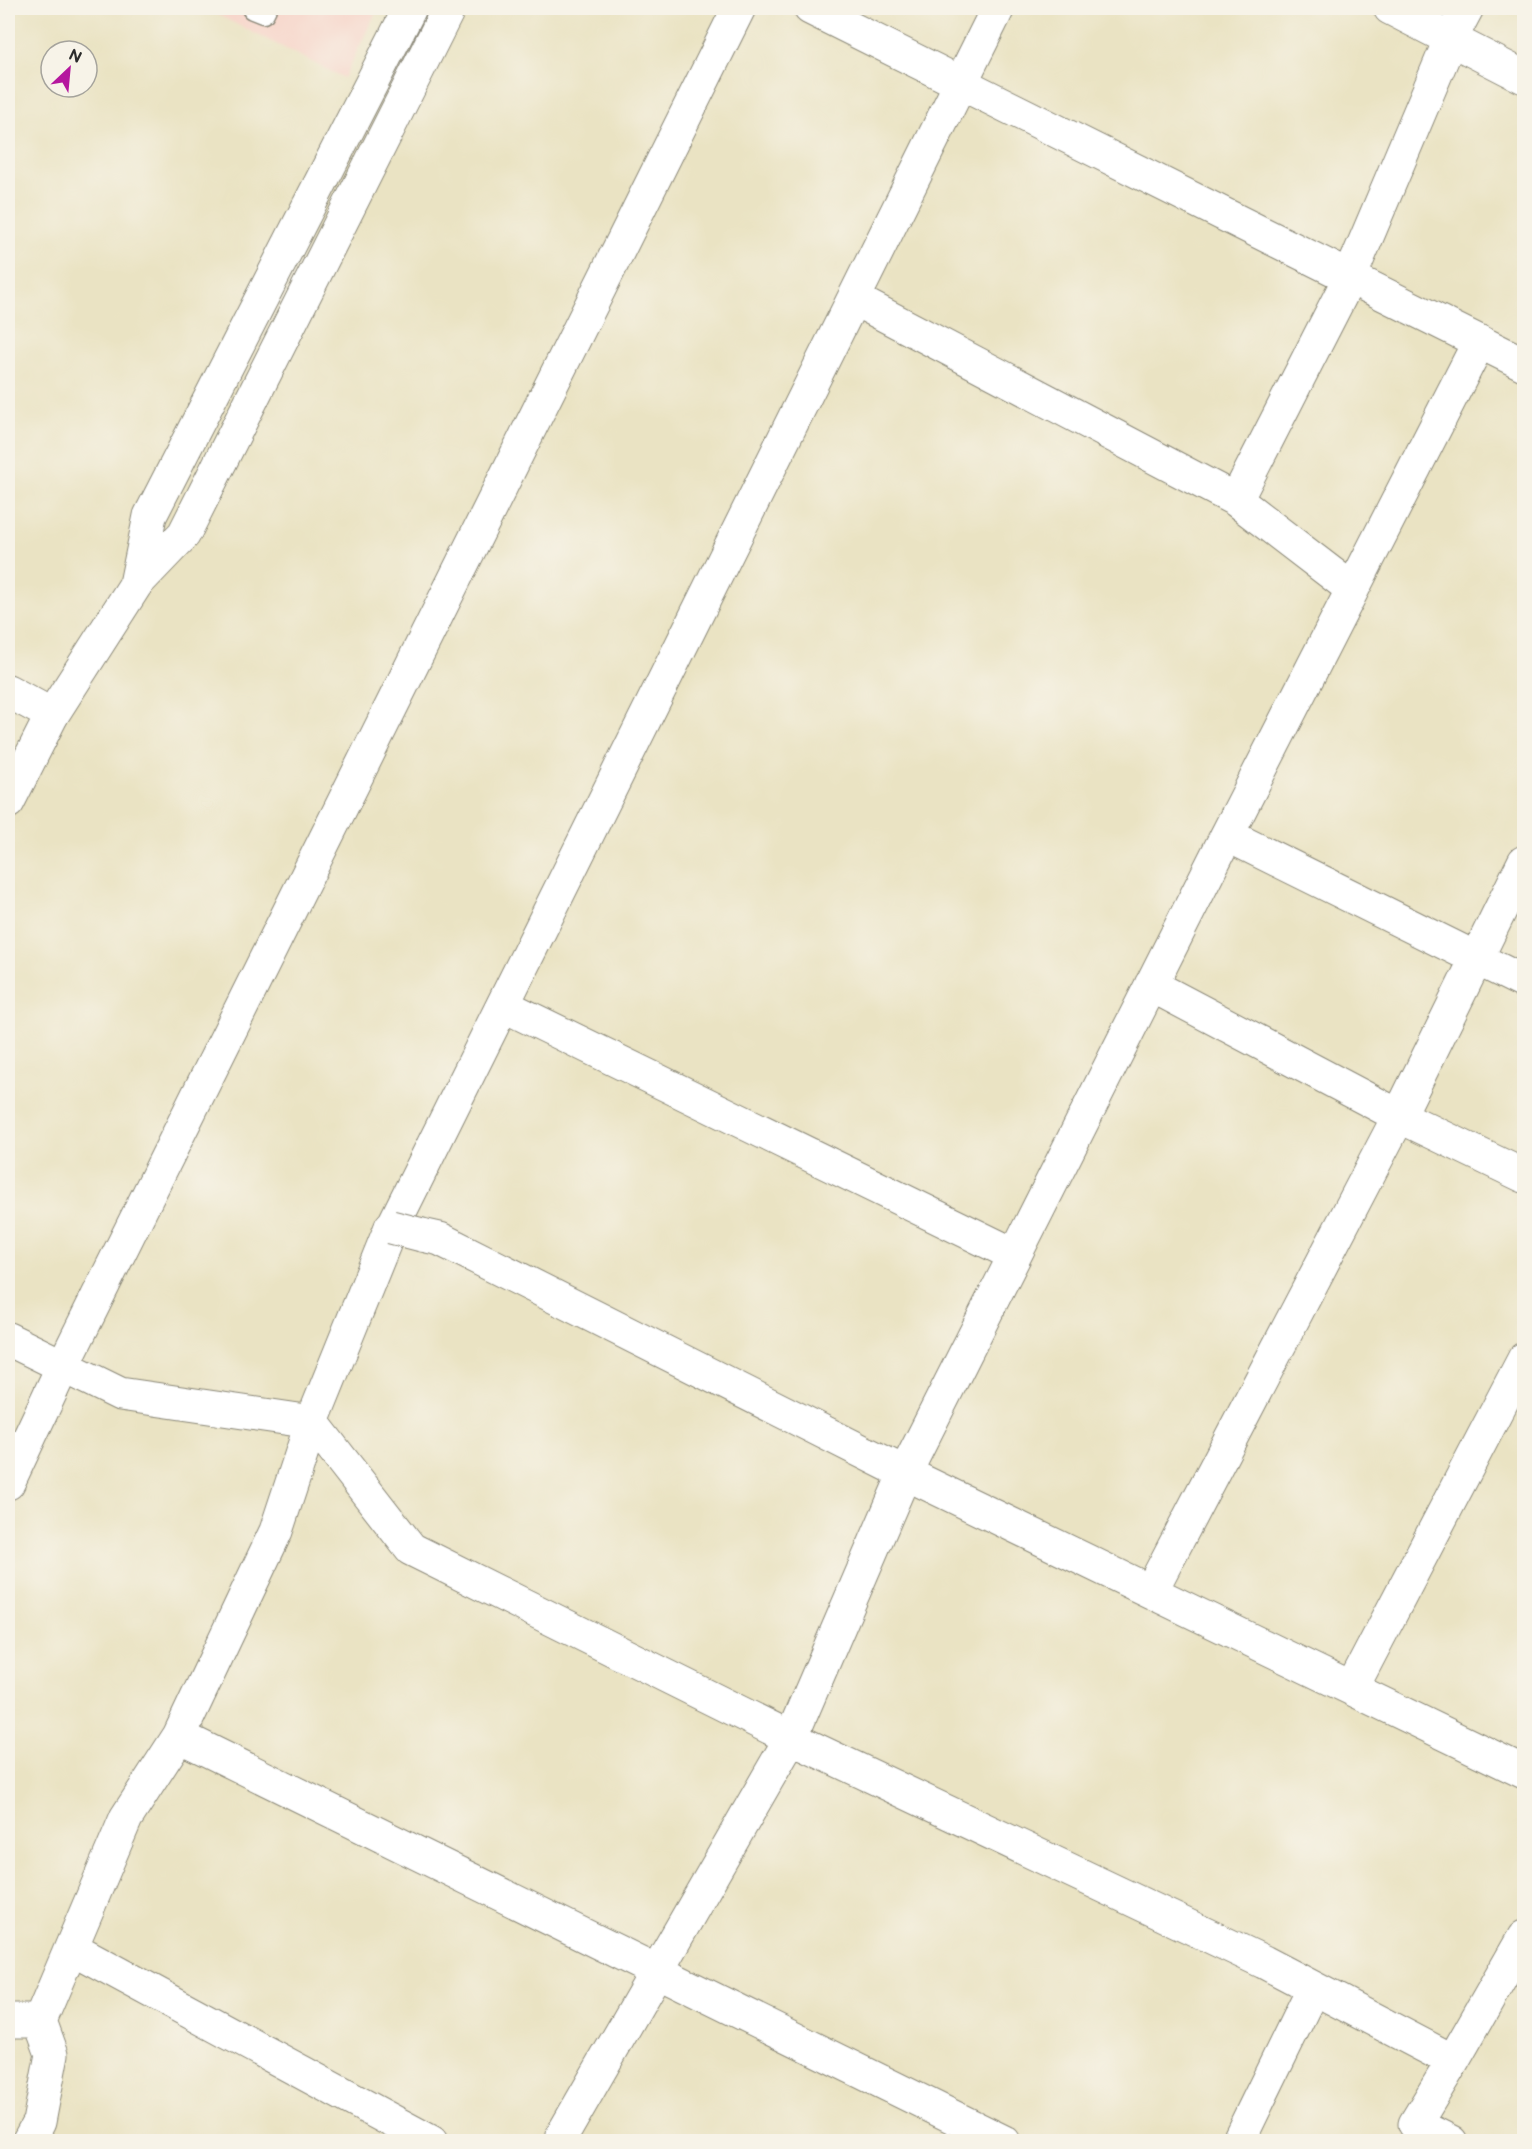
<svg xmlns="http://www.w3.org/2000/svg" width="1532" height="2149" viewBox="0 0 1532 2149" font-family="'Balsamiq Sans',sans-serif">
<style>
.built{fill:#f7d1c6}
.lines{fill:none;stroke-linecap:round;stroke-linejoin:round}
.lane-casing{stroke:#8a8777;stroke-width:25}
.street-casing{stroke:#8a8777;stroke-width:35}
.secondary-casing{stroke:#8a8777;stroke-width:35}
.lane{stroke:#fff;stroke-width:22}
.street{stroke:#fff;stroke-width:33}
.secondary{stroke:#fff;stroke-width:33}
.street-bridge-casing{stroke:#8a8777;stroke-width:35;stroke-linecap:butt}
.street-bridge{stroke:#fff;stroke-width:33}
</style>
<rect width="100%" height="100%" fill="#f7f3e8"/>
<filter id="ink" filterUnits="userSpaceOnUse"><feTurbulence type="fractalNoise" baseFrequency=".0167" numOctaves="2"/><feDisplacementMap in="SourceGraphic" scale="12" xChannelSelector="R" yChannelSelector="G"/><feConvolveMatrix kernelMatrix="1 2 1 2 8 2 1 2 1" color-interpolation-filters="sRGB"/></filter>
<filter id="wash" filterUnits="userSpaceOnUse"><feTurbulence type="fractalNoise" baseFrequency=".008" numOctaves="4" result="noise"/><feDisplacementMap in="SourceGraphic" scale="24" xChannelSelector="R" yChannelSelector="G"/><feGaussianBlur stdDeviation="1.35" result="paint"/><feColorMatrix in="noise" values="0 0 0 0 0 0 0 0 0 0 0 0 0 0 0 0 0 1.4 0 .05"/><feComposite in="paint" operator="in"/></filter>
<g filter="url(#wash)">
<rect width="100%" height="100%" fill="#eae3c3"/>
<path class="built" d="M204 8H378L344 78Z"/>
</g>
<g filter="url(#ink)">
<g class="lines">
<defs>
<path id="lane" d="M253 8 263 12 265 8"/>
<path id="street" d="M810 8 1524 364
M1390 8 1524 77
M854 299 1236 500
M1352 589 1236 500 1350 277 1451 38 1467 8
M8 691 52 715
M1227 835 1479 342
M1151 985 1399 1116 1524 1176
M503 1005 1015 1255
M422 1235 440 1239 905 1473 1524 1772
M387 1238 998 8
M8 1339 120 1394 312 1422 411 1549 791 1738 1264 1962 1453 2061 1415 2124 1451 2142
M8 1483 63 1366 739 8
M1151 1591 1399 1116 1524 862
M1352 1688 1524 1359
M179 1736 1004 2142
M72 1948 431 2142
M8 2021H40
M1453 2061 1524 1937
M28 2142 39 2122 52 2054 40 2021 126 1818 179 1736 276 1531 312 1422 391 1227
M562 2142 563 2134 791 1738 905 1473 1227 835 1524 982
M1238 2142 1313 1988"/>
<path id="secondary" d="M136 584 150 516 410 8
M8 802 52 715 136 584 184 534 449 8"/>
</defs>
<use href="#lane" class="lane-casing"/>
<use href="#street" class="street-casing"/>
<use href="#secondary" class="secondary-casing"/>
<use href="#lane" class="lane"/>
<use href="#street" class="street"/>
<use href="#secondary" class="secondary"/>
<defs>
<path id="street-bridge" d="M391 1227 422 1235"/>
</defs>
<use href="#street-bridge" class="street-bridge-casing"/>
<use href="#street-bridge" class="street-bridge"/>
</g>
</g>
<rect width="1532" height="2149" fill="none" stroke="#f7f3e8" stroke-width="30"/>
<g transform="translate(69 69) rotate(26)"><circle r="28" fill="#f7f3e8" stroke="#a5a39c" stroke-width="1.5"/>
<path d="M0-4.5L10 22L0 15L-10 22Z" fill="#b5179e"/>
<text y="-9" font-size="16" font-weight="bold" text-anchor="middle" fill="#2b2b2b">N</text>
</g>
</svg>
